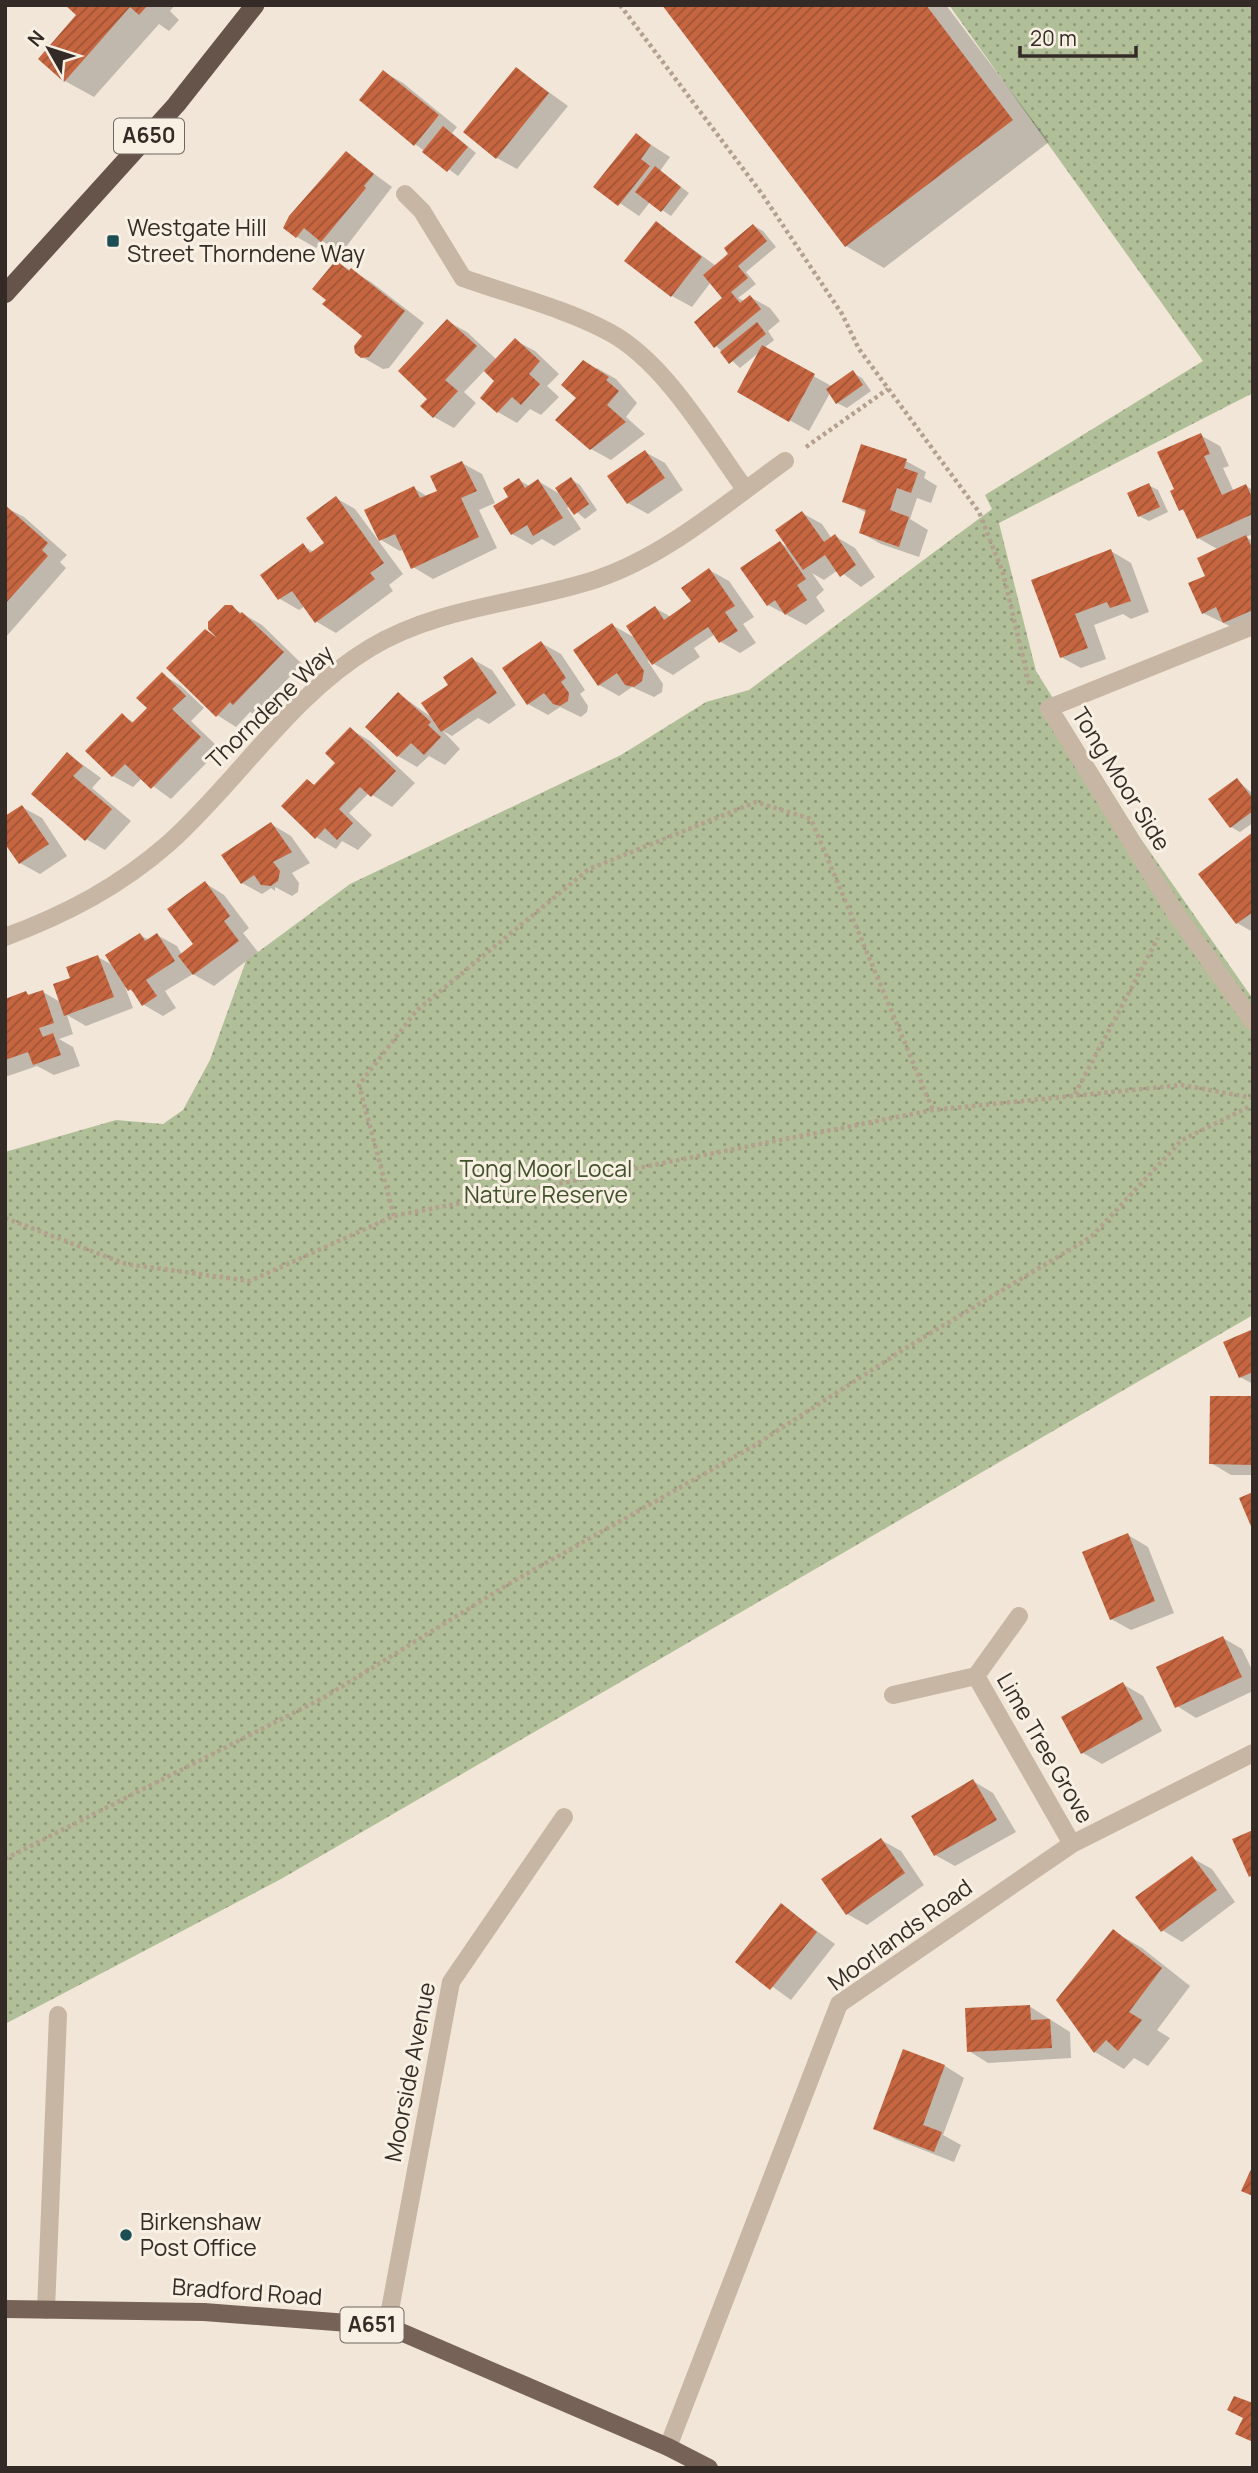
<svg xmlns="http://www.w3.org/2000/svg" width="1258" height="2473" viewBox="0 0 1258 2473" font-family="Manrope,sans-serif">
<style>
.grass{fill:url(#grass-dots)}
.shadow{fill:#0003}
.building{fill:url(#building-hatch)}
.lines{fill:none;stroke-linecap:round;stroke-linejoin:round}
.path{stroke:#b4a08e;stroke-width:4.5;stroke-dasharray:3.5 3.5;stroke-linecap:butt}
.service{stroke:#c8b6a4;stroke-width:18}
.minor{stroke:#c8b6a4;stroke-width:18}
.primary{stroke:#766257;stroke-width:18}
.trunk{stroke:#66544a;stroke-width:19}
.poi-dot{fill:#1c4f55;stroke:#f9f0e4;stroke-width:2.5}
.labels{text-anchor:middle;stroke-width:6;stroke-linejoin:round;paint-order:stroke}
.shield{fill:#f9f0e4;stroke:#6f665f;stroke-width:2}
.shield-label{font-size:21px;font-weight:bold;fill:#342b26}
.poi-label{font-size:23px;fill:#342b26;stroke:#f9f0e4;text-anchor:start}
.street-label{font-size:23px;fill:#342b26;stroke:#f9f0e4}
.park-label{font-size:23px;fill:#41522a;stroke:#f9f0e4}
</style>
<defs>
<pattern id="grass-dots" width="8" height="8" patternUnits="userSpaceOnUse" patternTransform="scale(1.75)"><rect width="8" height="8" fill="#b1bf98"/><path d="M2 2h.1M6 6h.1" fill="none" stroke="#919b7c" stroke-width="1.8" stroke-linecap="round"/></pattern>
<pattern id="building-hatch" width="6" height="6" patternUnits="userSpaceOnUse" patternTransform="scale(1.75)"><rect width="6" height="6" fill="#c56641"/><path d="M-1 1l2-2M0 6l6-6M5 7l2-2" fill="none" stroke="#a15436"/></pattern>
</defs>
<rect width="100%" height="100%" fill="#f1e6d8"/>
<path class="grass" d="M949 5H1253V393L999 523 1036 671 1141 839 1253 999V1315L281 1879 5 2024V1152L116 1120 163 1124 183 1110 210 1060 246 961 350 884 621 755 706 702 749 690 992 509 985 495 1203 361Z"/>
<path class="shadow" d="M67 5H175L170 11 179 20 169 31 159 24 94 97 65 81 79 15Z
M664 5H946L1049 142 884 268 846 246Z
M517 69 568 106 517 169 497 158Z
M384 72 403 83 457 127 452 133 476 153 458 176 415 144Z
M636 135 670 157 660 171 689 193 671 216 650 202 639 216 596 187Z
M346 153 392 187 342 252 322 241 316 248 297 237 291 217Z
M657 223 716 266 754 226 763 231 776 247 746 272 756 284 738 298 744 301 750 297 770 308 780 321 768 331 774 340 764 348 833 387 853 373 862 378 871 391 847 408 837 403 830 393 809 431 739 392 762 350 740 368 716 346 725 298 711 282 692 307 672 296Z
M336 262 371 282 424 323 389 368 383 369 362 357 364 336 328 300Z
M447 321 467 332 497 360 515 340 535 351 559 374 547 386 559 397 541 415 530 409 517 423 498 412 497 381 485 370 464 392 476 403 454 428 434 417 422 406 429 398Z
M597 368 616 379 637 403 626 417 645 434 611 460 591 449 578 397Z
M1200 435 1220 446 1229 466 1223 468 1234 492 1246 486 1253 490V534L1246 537 1253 541V630L1244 633 1203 613 1208 577 1219 550 1198 538 1187 513 1180 509 1176 490Z
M862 446 906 461 926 472 924 478 937 486 931 503 917 498 910 519 928 530 919 557 881 544 861 533 867 513 844 501Z
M645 452 665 463 683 490 648 514 628 503Z
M462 463 482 474 495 503 479 510 497 548 433 579 413 567 404 549 400 551 381 540 414 488 428 497 439 492Z
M571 479 580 485 597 510 585 519 570 506 567 508 581 529 554 546 542 539 532 545 512 534 511 497 519 480 531 487 538 481 563 496Z
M1148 485 1158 490 1168 512 1149 521 1139 516Z
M336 498 355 509 403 574 389 585 393 591 336 633 317 622 305 606 299 610 280 599 263 575 303 546 314 552 326 543Z
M5 507 24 517 67 555 60 562 66 568 5 638Z
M802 513 822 524 832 539 835 536 855 548 875 577 861 587 838 570 824 580 812 573 824 590 816 597 825 611 806 625 768 605 780 543 792 550Z
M1111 551 1131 563 1149 612 1131 619 1123 614 1094 625 1106 659 1081 668 1061 657 1033 581Z
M709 570 729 581 754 617 743 624 756 643 740 653 721 642 715 634 694 648 700 657 673 675 647 660 663 684 662 692 654 697 632 687 619 696 599 685 612 625 637 639 655 608 671 617 693 602Z
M231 607 262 625 302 664 254 714 250 712 236 727 217 715 221 641Z
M541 643 561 654 585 690 580 694 588 706 587 712 581 717 560 707 548 715 528 704Z
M472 659 492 670 516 705 489 724 478 718 452 736 443 731 460 749 445 765 429 756 417 767 398 756 399 694 431 717Z
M162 674 181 686 204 708 191 721 220 749 171 799 142 778 133 787 113 776 123 716 135 723 149 708Z
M350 729 370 741 415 783 392 807 369 793 349 813 372 835 358 850 342 841 336 849 316 837 308 781 316 786 338 763Z
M68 754 101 778 92 788 131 821 105 850 86 839Z
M1237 780 1253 794V823L1240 832 1231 827Z
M22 807 42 818 67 856 40 874 20 863Z
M271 824 291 836 310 863 292 873 299 883 298 892 292 896 275 887V891L271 888 262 894 242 883Z
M1253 835V932L1237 923Z
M205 883 224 895 249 928 243 933 258 952 214 986 193 974 165 991 176 1008 163 1016 144 1005 137 994 125 987 133 1008 86 1026 67 1015 73 1034 59 1039 73 1047 80 1066 54 1075 37 1066 5 1077V1000L26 993 31 996 43 992 62 1003 72 979 98 957 114 966 140 935 149 940 157 935 177 946 182 955 195 945Z
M1250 1332 1253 1333V1384L1240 1377Z
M1253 1398V1475H1231L1211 1463Z
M1128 1535 1148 1547 1174 1613 1131 1630 1111 1619Z
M1223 1638 1242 1649 1253 1672V1691L1196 1718 1177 1706Z
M1123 1684 1143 1696 1162 1731 1102 1764 1083 1753Z
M973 1781 993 1793 1016 1832 955 1866 935 1855Z
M881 1840 901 1851 924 1885 867 1925 847 1914Z
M1192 1858 1212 1869 1235 1902 1182 1942 1162 1930Z
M782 1906 835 1944 791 2000 737 1961Z
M1113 1931 1142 1948 1190 1986 1157 2030 1170 2038 1148 2066 1134 2058 1124 2069 1095 2052Z
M1029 2006 1070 2032 1071 2058 988 2063 969 2051Z
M904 2052 945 2066 964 2078 943 2135 961 2145 954 2162 895 2139 875 2128Z"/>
<path class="building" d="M65 5H148L139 15 130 7 64 82 38 59 76 15Z
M662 5H926L1013 120 845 247Z
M516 67 549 93 496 159 463 132Z
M383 70 439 115 414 146 359 100Z
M443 126 468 147 447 172 422 152Z
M636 133 651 145 641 159 650 166 618 206 593 187Z
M346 151 374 174 364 186 366 188 321 242 304 228 296 238 283 228 289 216Z
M655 166 681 187 661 212 635 192Z
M656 221 702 257 671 297 624 261Z
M753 224 767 241 738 266 748 278 731 292 740 303 750 295 761 309 714 348 694 322 722 298 703 275 728 254 724 248Z
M336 260 349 271 351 268 405 311 369 357 361 358 355 353 354 346 362 336 322 304 326 300 312 289Z
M447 319 477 346 445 380 458 391 433 418 420 406 427 399 398 371Z
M757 322 766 334 729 364 720 352Z
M515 338 540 361 529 374 540 384 521 405 512 397 497 413 480 398 494 381 484 371Z
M762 345 815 374 789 422 737 392Z
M583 360 609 377 606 380 619 391 607 405 626 422 590 450 555 420 576 398 561 385Z
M853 370 863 385 836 404 826 389Z
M1201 433 1210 454 1204 456 1222 495 1246 484 1253 499V514L1197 539 1183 509 1179 511 1170 491 1174 489 1157 452Z
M861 444 907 459 904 468 918 473 911 493 897 488 890 510 909 517 899 547 859 533 866 510 842 502Z
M645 450 665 478 627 504 607 476Z
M462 461 477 491 461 498 479 537 411 569 395 534 379 541 364 510 414 486 420 498 437 491 430 476Z
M571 477 589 504 574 515 555 488Z
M519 478 525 488 538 479 563 518 533 536 527 525 511 535 493 506 508 497 503 488Z
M1149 483 1160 507 1138 517 1127 493Z
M336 496 384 563 370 573 375 579 315 623 292 591 278 600 260 575 303 543 310 553 324 543 306 518Z
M5 505 48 543 42 550 48 556 5 604Z
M802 511 824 542 835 534 856 565 840 577 825 555 803 570 775 530Z
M1246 535 1253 550V610L1223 623 1216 607 1202 614 1188 583 1205 576 1197 558Z
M780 541 806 579 797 585 807 600 785 615 775 600 767 606 740 568Z
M1111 549 1131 601 1110 608 1107 602 1075 614 1088 648 1060 658 1031 580Z
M709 568 735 606 725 612 738 631 719 643 708 627 652 665 626 626 655 606 664 620 677 611 691 601 681 588Z
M225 605H232L240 614 242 612 284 652 233 705 230 702 216 717 166 668 205 629 217 638 208 629V622Z
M612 623 644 671 642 681 634 687 625 685 617 673 598 686 573 650Z
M541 641 566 678 561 682 569 693 568 701 560 706 553 704 544 693 527 705 502 668Z
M472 657 497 693 441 732 421 703 448 685 443 677Z
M162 672 186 696 172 709 201 737 151 789 125 764 112 777 85 751 122 713 132 723 147 708 136 698Z
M398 692 431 722 428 725 441 737 424 755 411 743 397 757 365 727Z
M350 727 396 771 371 797 360 787 339 809 353 823 337 840 325 828 315 839 281 806 307 779 314 785 335 763 325 753Z
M67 752 83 766 73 776 112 809 85 841 31 794Z
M1237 778 1253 799V811L1230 828 1208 799Z
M22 805 49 844 19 864 5 844V816Z
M271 822 292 852 273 862 280 871 278 881 271 886 261 885 254 875 241 884 221 855Z
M1253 832V912L1236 924 1198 874Z
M205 881 230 916 224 921 239 941 193 975 178 956 193 944 167 909Z
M140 933 145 941 157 933 175 961 146 980 157 996 142 1006 131 989 128 991 105 955Z
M98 955 114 997 64 1016 53 984 70 978 66 967Z
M43 990 54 1023 39 1028 43 1037 53 1033 61 1055 33 1065 28 1052 5 1060V999L26 991 28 995Z
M1251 1330 1253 1372 1239 1378 1223 1342Z
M1210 1396H1253V1465L1209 1464Z
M1253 1492V1531L1239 1498Z
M1128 1533 1155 1601 1110 1620 1082 1552Z
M1223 1636 1242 1677 1175 1708 1156 1667Z
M1123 1682 1143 1719 1081 1754 1061 1717Z
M973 1779 997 1820 934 1856 911 1816Z
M1253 1830V1875L1249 1877 1232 1839Z
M881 1838 905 1873 846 1915 821 1879Z
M1192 1856 1217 1890 1161 1932 1135 1897Z
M781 1903 817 1932 770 1990 735 1962Z
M1113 1929 1162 1968 1129 2012 1142 2020 1118 2051 1106 2040 1094 2053 1056 2000Z
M1030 2005 1031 2020 1050 2019 1052 2048 967 2052 965 2008Z
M903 2049 945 2065 923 2125 942 2132 934 2152 873 2129Z
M1253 2165V2196L1241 2191Z
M1234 2396 1253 2403V2442L1235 2434 1243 2418 1227 2410Z"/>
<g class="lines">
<path class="path" d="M620 5 762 194 842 314 859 349 979 512 1003 573 1030 687
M806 447 888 389
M1075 1094 1158 938
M394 1216 359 1085 416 1011 589 869 756 802 811 819 933 1110
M5 1218 126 1264 250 1281 394 1216 933 1110 1182 1085 1253 1098
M5 1859 323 1698 512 1582 752 1447 914 1343 1091 1237 1182 1140 1253 1105"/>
<path class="service" d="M405 194 422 211 463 278
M46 2310 58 2015"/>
<path class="minor" d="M463 278C511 295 564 308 609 332 665 362 708 438 745 489
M1253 626 1049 708 1173 909 1253 1022
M5 937C67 914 120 886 169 843 238 781 290 696 370 648 439 606 522 604 597 579 666 556 726 503 785 461
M976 1676 1019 1616
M893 1695 976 1676 1072 1844
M387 2326 451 1982 564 1817
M668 2447 839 2004 1072 1844 1253 1753"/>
<path class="primary" d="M5 2309 204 2312 387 2326 668 2447 709 2468"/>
<path class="trunk" d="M5 294 176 105 255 5"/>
</g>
<g class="poi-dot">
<rect x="106" y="234" width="14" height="14" rx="3.5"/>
<circle cx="126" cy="2235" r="7"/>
</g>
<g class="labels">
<g class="shield">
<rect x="114" y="118.5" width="70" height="35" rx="5"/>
<rect x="340.5" y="2307.5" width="63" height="35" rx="5"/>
</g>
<g class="shield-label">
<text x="149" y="143">A650</text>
<text x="372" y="2332">A651</text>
</g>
<g class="poi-label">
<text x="127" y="236">Westgate Hill<tspan x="127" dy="26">Street Thorndene Way</tspan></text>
<text x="140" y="2230">Birkenshaw<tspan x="140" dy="26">Post Office</tspan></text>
</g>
<g class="street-label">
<text transform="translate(270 707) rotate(-44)" y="8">Thorndene Way</text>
<text transform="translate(1121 779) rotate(58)" y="8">Tong Moor Side</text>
<text transform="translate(1045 1748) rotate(60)" y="8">Lime Tree Grove</text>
<text transform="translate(900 1935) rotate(-36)" y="8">Moorlands Road</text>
<text transform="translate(410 2072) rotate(-79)" y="8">Moorside Avenue</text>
<text transform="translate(247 2292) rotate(4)" y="8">Bradford Road</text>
</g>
<g class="park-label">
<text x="546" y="1177">Tong Moor Local<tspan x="546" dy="26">Nature Reserve</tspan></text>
</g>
</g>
<rect width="1258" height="2473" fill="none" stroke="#342b26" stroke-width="14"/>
<g transform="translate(49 49) rotate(309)" stroke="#f9f0e4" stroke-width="5" paint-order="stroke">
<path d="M0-5L12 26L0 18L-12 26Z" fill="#342b26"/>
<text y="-10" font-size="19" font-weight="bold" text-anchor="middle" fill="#342b26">N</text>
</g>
<path d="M1020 46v10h116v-10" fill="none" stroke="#342b26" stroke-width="3.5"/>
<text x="1030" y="46" font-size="21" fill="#342b26" stroke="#f9f0e4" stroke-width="5" paint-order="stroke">20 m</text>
</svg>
